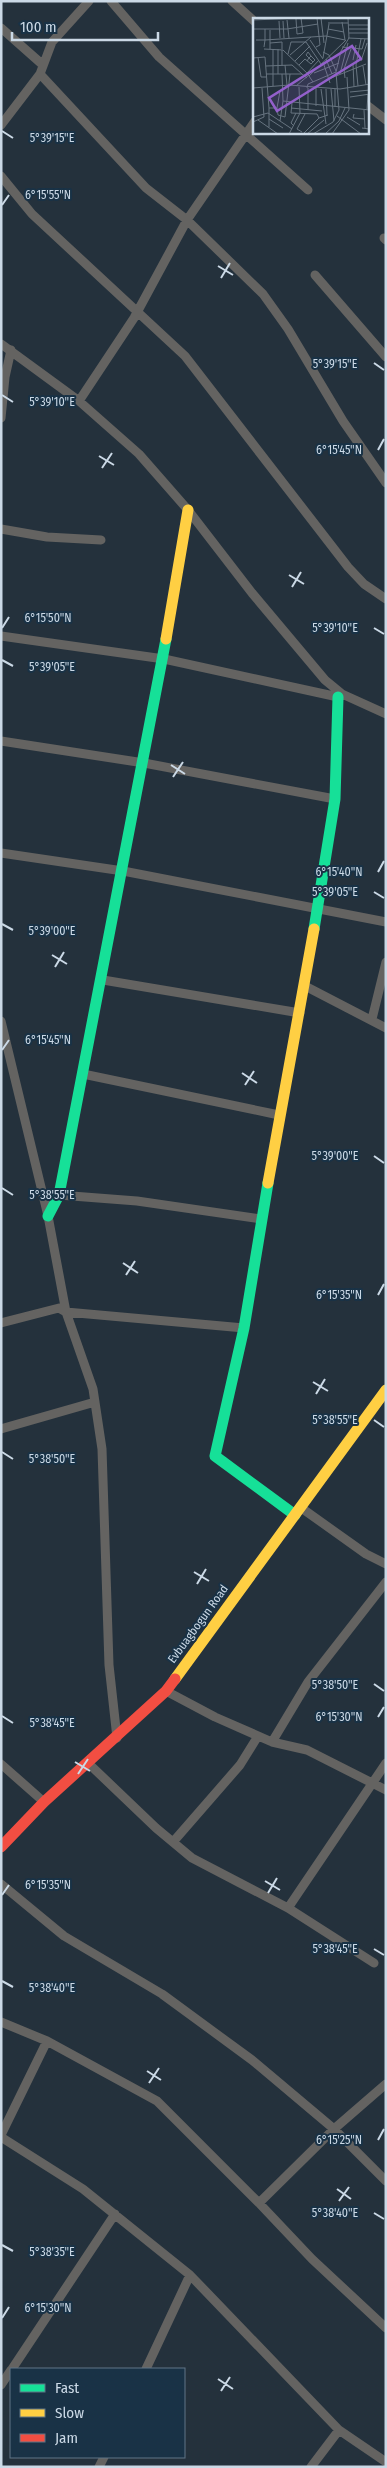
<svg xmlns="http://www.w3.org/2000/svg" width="387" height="2468" viewBox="0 0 387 2468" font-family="'Fira Sans Condensed',sans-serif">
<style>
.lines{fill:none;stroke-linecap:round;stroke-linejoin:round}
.street{stroke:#646361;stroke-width:9}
.fast{stroke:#16e098;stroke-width:11}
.slow{stroke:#ffcf43;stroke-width:11}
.jam{stroke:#f24e42;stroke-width:11}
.ticks{fill:none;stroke:#cbd9e6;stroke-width:2}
.labels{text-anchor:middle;stroke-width:4;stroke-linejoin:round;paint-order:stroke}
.street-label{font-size:12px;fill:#cbd9e6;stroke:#193246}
.inset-road{fill:none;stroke:#677480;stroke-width:1}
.view{fill:#9360cb;fill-opacity:0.15;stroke:#9360cb;stroke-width:2.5}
.inset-edge{fill:none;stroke:#cbd9e6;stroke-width:2.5}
.ticks-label{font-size:12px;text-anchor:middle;fill:#cbd9e6;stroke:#193246;stroke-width:4;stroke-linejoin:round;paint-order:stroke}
</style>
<rect width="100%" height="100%" fill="#24313c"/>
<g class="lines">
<path class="street" d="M111 1 159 57 308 190
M232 1 255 22
M1 28 43 65
M40 74 146 188 187 220 263 294 288 329 343 421 386 483
M368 106 386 120
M1 125 40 74 52 42 89 1
M1 176 32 214 185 356 348 567 364 584 386 599
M384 238 386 240
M315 275 386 357
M1 344 79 401 139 454 188 510 252 593 325 680 342 694 386 714
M79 401 134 318 187 220 255 121
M1 418 5 377 11 350
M1 529 47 537 101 540
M1 636 164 659 338 697 342 694
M1 741 144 763 335 799
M1 853 123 871 386 922
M103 980 300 1013
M305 986 386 1028
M372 1019 386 962
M1 1021 48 1216 66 1312 244 1328
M83 1074 279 1115
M59 1195 137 1201 261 1219
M1 1323 59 1308 66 1312 93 1389 102 1449 109 1665 117 1738
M1 1429 95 1402
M300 1507 366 1554 386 1564
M166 1691 215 1717 272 1742 307 1750 386 1790
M272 1742 308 1682 386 1582
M88 1763 156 1828 192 1858 288 1908
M1 1764 44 1802
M173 1842 240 1765 258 1736
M1 1884 64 1936 162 1994 252 2060 334 2129 386 2181
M374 1963 288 1908 386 1763
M1 2022 47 2041 157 2101 259 2203 334 2129 386 2084
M1 2135 47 2041
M1 2137 83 2189 190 2275 339 2430
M259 2203 312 2259 386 2328
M12 2369 115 2214
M146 2369 190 2275
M1 2385 11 2370
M99 2467 104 2457
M311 2467 339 2430 386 2462"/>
<path class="fast" d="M314 929 335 799 338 697
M268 1183 244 1328 215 1456 295 1515
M48 1216 59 1195 166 639"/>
<path class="slow" d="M166 639 188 510
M268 1183 314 929
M175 1679 386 1390"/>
<path class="jam" d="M1 1847 44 1802 166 1691 175 1679"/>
</g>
<path class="ticks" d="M2 131 13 138M2 205 9 195M218 266 233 275M221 278 230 263M374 363 384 370M2 395 13 402M378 450 384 439M99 456 114 465M102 468 112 453M289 575 304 584M292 587 301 572M2 628 9 617M374 628 384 634M2 660 13 666M171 765 185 774M173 777 183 762M378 872 384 861M374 892 384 898M2 924 13 930M52 955 67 964M55 967 64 952M2 1050 9 1040M242 1073 257 1083M245 1085 254 1071M374 1156 384 1163M2 1188 13 1195M123 1263 138 1273M126 1275 135 1261M378 1295 384 1284M313 1382 328 1391M316 1394 325 1379M374 1420 384 1427M2 1452 13 1459M194 1572 209 1581M197 1584 206 1569M374 1684 384 1691M2 1716 13 1723M378 1717 384 1707M75 1762 90 1771M78 1774 88 1759M265 1881 280 1890M268 1893 277 1878M2 1895 9 1885M374 1949 384 1955M2 1981 13 1987M147 2071 161 2080M149 2083 159 2068M378 2140 384 2129M337 2189 351 2199M339 2201 349 2187M374 2213 384 2219M2 2245 13 2251M2 2318 9 2307M218 2379 233 2389M221 2391 230 2377"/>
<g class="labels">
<g class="street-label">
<text transform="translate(198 1624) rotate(-54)" y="4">Evbuagbogun Road</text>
</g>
</g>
<g transform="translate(253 18)">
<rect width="116" height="116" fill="#24313c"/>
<path class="inset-road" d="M68 0 71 25M43 1 44 16M0 2 46 0M34 2 36 20M26 3 27 20M30 3 31 20M89 4 92 22M75 5H95M95 7H117M0 11H34L65 6M12 11V22L73 18 92 22M75 11 91 14M95 11H117M96 15H117M44 16 50 15 48 0M95 20 117 21M3 22H12L11 29M57 22 70 41M17 25 29 24V31M63 29 67 27 64 0M89 29 109 31 112 21M11 31 30 32 56 57 43 68M17 31V12M20 31V68M70 34 76 37 83 53M35 36 38 24H53L68 46M37 37 58 19M5 39 8 59H13M0 40 12 39 16 90M70 40 76 6M73 41 79 56M100 42 103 27M42 43 57 28M54 43 56 40 58 38 55 34 53 37 60 44M108 43 114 25M70 44 77 65M100 46 101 69M32 47 34 67M46 47 52 41 58 46 62 42 58 38M13 48 39 47 49 56M29 48V32M110 48 113 67M54 55 66 42M61 55 86 45M13 56H49L54 60M25 56V31M29 56 30 83 117 92M87 56 95 25M92 60 91 51 98 31M73 62 113 46M60 64 56 58 93 22M105 68 103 47 108 21M0 70 36 67 87 71 117 66M54 70 55 66 83 54M55 70V92M68 71 73 106M73 71 74 97M78 71 81 103M82 71V89M97 74 117 72M97 79 117 76M39 85 38 95 64 96 66 100 75 97M63 88V70M24 90 27 73M38 90 69 93M114 91 115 76M111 92 112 110M101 96 100 100 112 101M84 98 108 116M0 99 15 95 39 111M94 99 107 107M16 101 30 110M5 102 25 116M27 103 30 83M0 104 11 99 9 70M41 108 38 105 43 95M16 109V90H24L25 97 32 99 37 56M109 110 116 111V92M49 114 44 111 52 96M36 116 47 95 46 69M50 116 66 100M54 116 71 102M60 116 80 104 86 92 83 54 88 33 96 20 95 0M72 116 86 103 92 90M79 116 96 92 94 59"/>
<path class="view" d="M99 28 108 41 24 93 16 80Z"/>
<rect width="116" height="116" class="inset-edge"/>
</g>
<g class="ticks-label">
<text x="52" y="142">5°39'15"E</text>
<text x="48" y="199">6°15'55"N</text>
<text x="335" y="368">5°39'15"E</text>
<text x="52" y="406">5°39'10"E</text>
<text x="339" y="454">6°15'45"N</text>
<text x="48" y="622">6°15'50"N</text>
<text x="335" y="632">5°39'10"E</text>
<text x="52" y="671">5°39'05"E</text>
<text x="339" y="876">6°15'40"N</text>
<text x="335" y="896">5°39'05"E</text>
<text x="52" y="935">5°39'00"E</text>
<text x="48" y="1044">6°15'45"N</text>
<text x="335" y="1160">5°39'00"E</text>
<text x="52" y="1199">5°38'55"E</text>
<text x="339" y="1299">6°15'35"N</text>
<text x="335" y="1424">5°38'55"E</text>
<text x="52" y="1463">5°38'50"E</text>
<text x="335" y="1689">5°38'50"E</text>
<text x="339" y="1721">6°15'30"N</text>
<text x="52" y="1727">5°38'45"E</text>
<text x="48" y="1889">6°15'35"N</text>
<text x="335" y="1953">5°38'45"E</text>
<text x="52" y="1992">5°38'40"E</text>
<text x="339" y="2144">6°15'25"N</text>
<text x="335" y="2217">5°38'40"E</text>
<text x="52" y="2256">5°38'35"E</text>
<text x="48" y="2312">6°15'30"N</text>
</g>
<rect width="387" height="2468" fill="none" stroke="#cbd9e6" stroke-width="5"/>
<rect x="10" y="2368" width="175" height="90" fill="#193246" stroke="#607586"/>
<rect x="20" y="2384" width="25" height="8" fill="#16e098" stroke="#607586"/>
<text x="55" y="2393" font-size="15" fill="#cbd9e6">Fast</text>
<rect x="20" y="2409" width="25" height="8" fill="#ffcf43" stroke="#607586"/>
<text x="55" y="2418" font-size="15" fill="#cbd9e6">Slow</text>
<rect x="20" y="2434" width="25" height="8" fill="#f24e42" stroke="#607586"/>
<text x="55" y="2443" font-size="15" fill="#cbd9e6">Jam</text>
<path d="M12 32v8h146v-8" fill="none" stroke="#cbd9e6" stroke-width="2.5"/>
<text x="20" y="32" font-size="15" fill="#cbd9e6" stroke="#193246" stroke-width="4" paint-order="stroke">100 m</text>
</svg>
